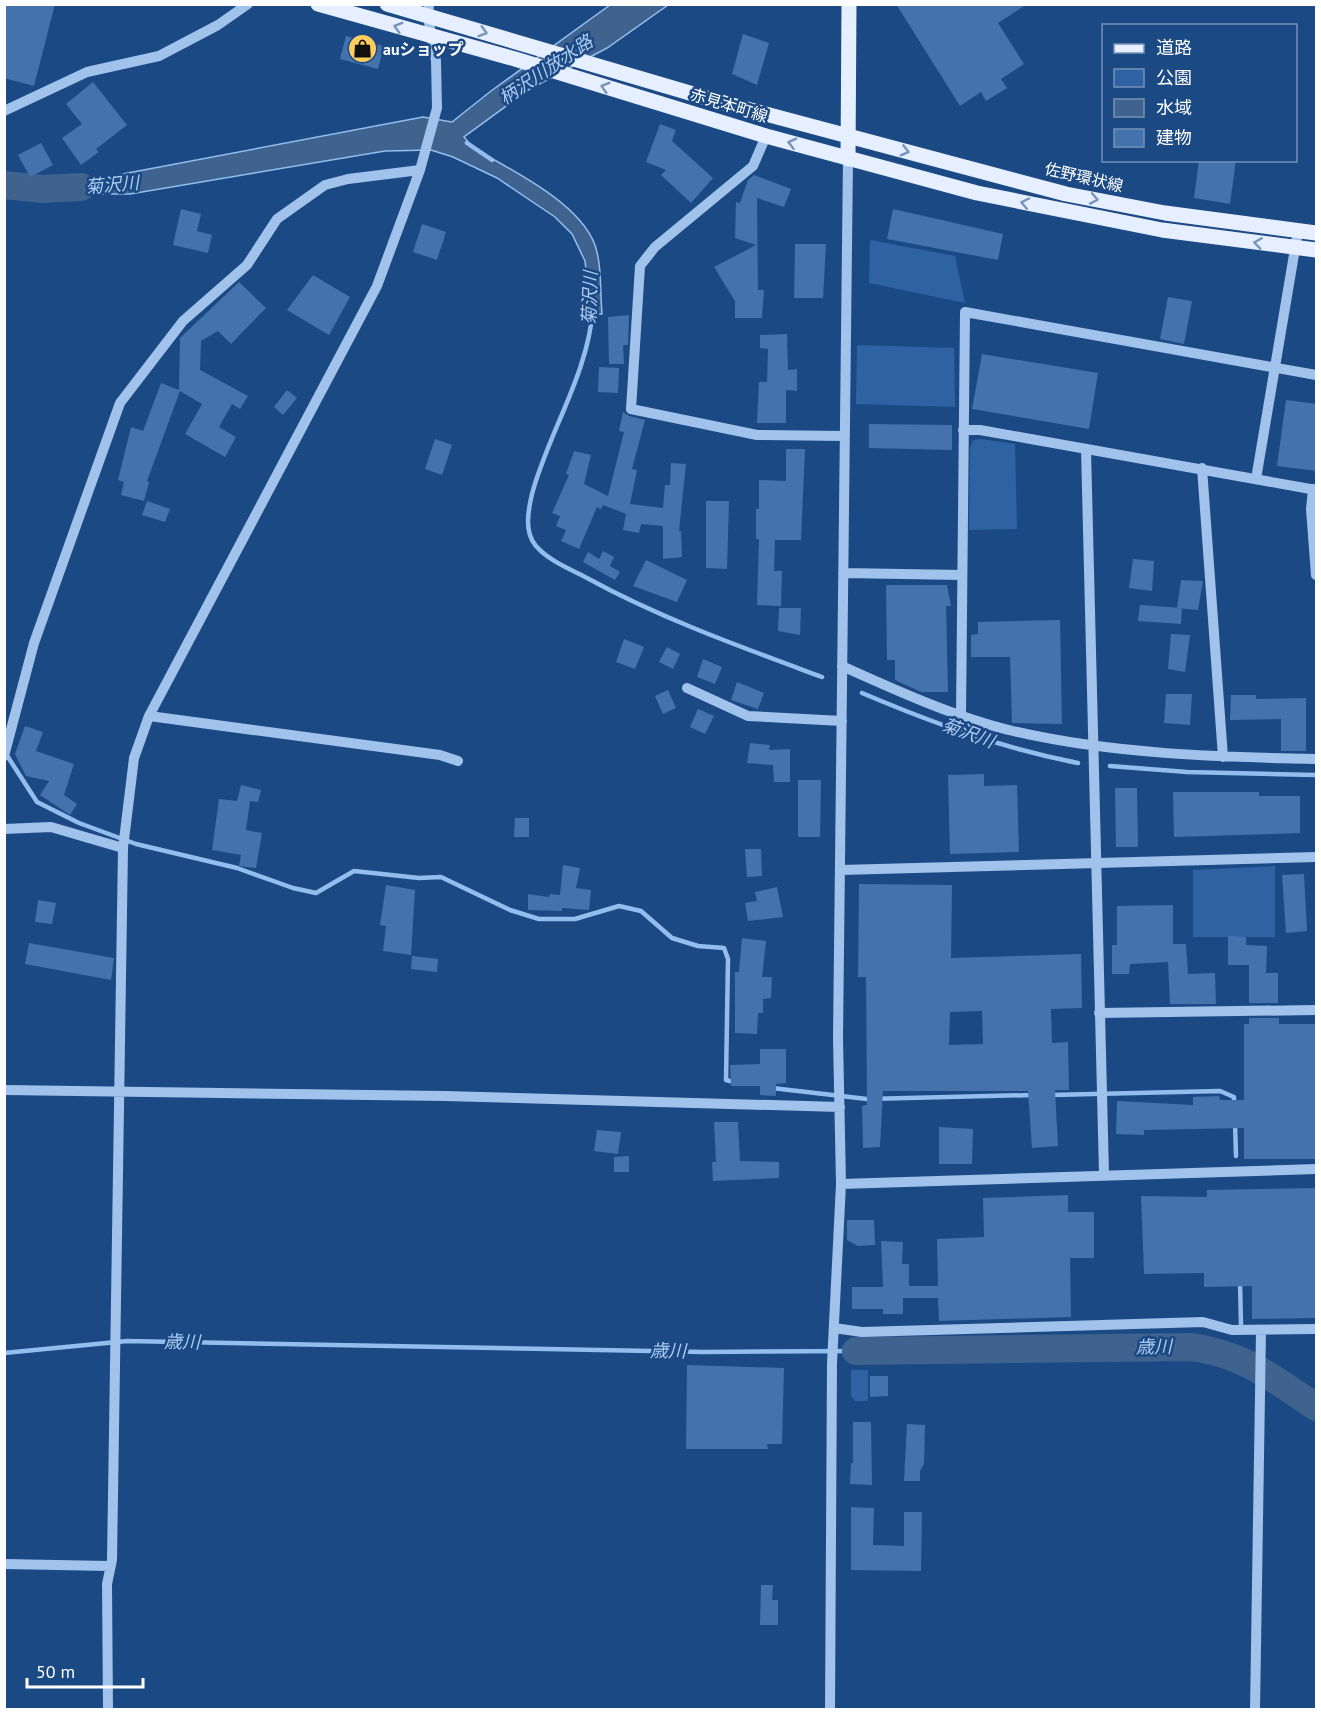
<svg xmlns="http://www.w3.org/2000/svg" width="1321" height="1714" viewBox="0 0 1321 1714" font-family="'PT Sans','Noto Sans JP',sans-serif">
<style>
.green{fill:#2e62a2}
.water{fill:#40628e;stroke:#93bded;stroke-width:1.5}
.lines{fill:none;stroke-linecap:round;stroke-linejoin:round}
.stream{stroke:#93bded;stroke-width:4.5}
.river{stroke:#40628e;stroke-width:28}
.building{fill:#4372ad;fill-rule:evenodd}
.minor{stroke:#a0c2eb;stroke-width:10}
.major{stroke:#e5efff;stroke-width:15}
.oneway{stroke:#7694bb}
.labels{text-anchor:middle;stroke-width:5;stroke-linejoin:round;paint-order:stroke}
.poi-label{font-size:16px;font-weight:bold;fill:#fff;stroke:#1b4984;text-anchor:start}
.street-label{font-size:16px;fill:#fff;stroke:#1b4984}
.water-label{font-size:18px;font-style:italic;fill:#acccf3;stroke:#1b4984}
</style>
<rect width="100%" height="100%" fill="#1b4984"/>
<path class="green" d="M870 240 955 256 965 303 869 283Z
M857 345 954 348 955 407 856 404Z
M981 439 1015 444 1017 529 969 530 970 448 973 440Z
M1275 866V937H1193V870Z
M851 1370H868V1401H855L851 1396Z"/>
<path class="water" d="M610 5H668L607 48 528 90 464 137 473 148C511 170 579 202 595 245 602 266 600 292 602 314H587L588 289 585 261 572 234 555 217 497 178 453 157 431 150 385 151 130 194H78L43 189 423 117 452 122 491 91Z"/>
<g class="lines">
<path class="stream" d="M467 143 492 160
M593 308C588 375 549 431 532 494 528 511 524 532 536 546 549 561 570 569 587 578 662 619 741 647 822 677
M862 693C933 723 1001 748 1078 763
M6 754 37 802 79 823 136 844 237 868 293 888 316 893 354 871 419 878 441 877 510 910 539 919H575L619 906 641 911 672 938 698 946 724 948 728 959 726 1080 734 1082
M1110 766 1187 772 1316 775
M772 1088 867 1099 1033 1095
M1051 1095 1220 1091 1234 1097V1105
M1235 1122 1236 1156
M1240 1282 1241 1325
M4 1353 127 1341 703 1352 856 1351"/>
<path class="river" d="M4 185 43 189 81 187
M856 1351 1192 1347C1246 1355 1272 1378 1316 1407"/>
</g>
<path class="building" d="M4 4H55L34 86 4 78Z
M896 4H1027L998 23 1024 64 1001 79 1007 88 986 101 981 92 960 106Z
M743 34 769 43 757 85 732 74Z
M346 36 384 46 378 69 340 59Z
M93 82 127 125 96 149 99 152 81 165 62 138 82 124 66 104Z
M660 124 676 130 672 141 713 178 691 203 661 175 666 170 646 162Z
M41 143 53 165 30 177 18 155Z
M1199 160H1236L1230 204 1194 198Z
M754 175 791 189 784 207 757 198 758 290H764L762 318H735V301L714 267 756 245 735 238 736 202 740 203 748 180Z
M181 209 201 214 197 231 212 235 208 253 173 245Z
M893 209 1003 234 998 260 887 239Z
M422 224 446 232 437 260 413 252Z
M795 244H826L823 298H794Z
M313 275 350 297 329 335 287 310Z
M239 282 266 308 231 344 218 331 201 341 200 370 248 396 240 409 232 404 219 427 236 437 225 457 185 434 202 404 180 391 147 481 149 482 144 501 121 495 124 482 118 480 131 427 143 431 161 383 179 390 180 338Z
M1168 297 1192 301 1184 344 1160 339Z
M629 315 628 345H623L624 364H609L608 317Z
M787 334 788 370 797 369V391L786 390V423H757L759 382H767L768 349 760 348V335Z
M982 354 1098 373 1089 429 972 409Z
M599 367 619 368 618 393 598 392Z
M287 390 297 398 283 415 274 407Z
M1286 400 1317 404V471L1277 466Z
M623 412 629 416 645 420 632 469 637 470 630 504 663 508 665 485H670L671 463 686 464 679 531H681L682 557 663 559V526L641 524 639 533 623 530 626 514 603 505 601 509 597 507 579 549 561 541 566 530 556 526 560 516 552 513 569 475 566 474 574 451 591 455 584 484 608 496 624 432 619 431Z
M869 424 952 425V450L869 448Z
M435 439 452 445 442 475 425 469Z
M786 449H805L801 540H775L774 571H782L781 606 757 605 759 539H756V509H759V480L786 481Z
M147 501 170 509 165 522 142 515Z
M706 501H729L727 569 706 568Z
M603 551 614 557 610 566 620 572 615 580 583 562 588 552 599 559Z
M1133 559 1154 561 1152 591 1129 588Z
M646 560 687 580 677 602 633 586Z
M1181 580 1203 581 1198 610 1177 608Z
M886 585H947L951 606H946L948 692H921L895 680V660H887Z
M1140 605 1182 608 1181 624 1138 621Z
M779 608H801L800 635 778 631Z
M1060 620 1062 724 1012 723 1010 657H971V635L978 634V622Z
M1171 634 1190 635 1185 672 1168 669Z
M624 639 644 647 635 669 616 662Z
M667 647 680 654 673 669 659 662Z
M703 659 722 667 715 684 697 677Z
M737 682 764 693 758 709 731 700Z
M668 690 676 708 663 714 655 696Z
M1166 694H1192L1190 725 1164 723Z
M1231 695H1256V699L1306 698V751H1281V719L1230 720Z
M698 709 714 716 705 734 690 727Z
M25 726 43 732 36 751 74 764 64 795 77 804 70 815 40 795 49 781 26 776 15 754Z
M750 743 770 745 769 750 790 749V782H774L773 765 747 763Z
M984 774V786L1017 785 1019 852 950 854 948 775Z
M798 780H821L820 837H798Z
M241 785 261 790 258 802 250 801 246 830 262 833 256 868 239 866 241 855 212 850 219 799 237 801Z
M1115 788H1137L1138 847H1116Z
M1173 792H1259V796H1300V833L1174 837Z
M515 818H529V837H514Z
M745 849H761L762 876 747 877Z
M563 865 580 868 576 888 591 890 589 910 562 908V911L528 910V894L549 897 550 894 560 895Z
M1304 874 1307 931 1286 933 1282 875Z
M859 884 952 885 951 958 1081 954 1082 1008 1051 1009 1052 1043 1068 1042 1069 1090H1055L1058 1146 1032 1148 1028 1091H883L880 1147 863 1148 862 1106 867 1105 866 977H858ZM982 1011 983 1044 949 1045 950 1012Z
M386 885 415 890 411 955 383 951 386 926 380 925Z
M777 887 783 917 748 921 745 903 757 901 755 892Z
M38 900 56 903 52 924 35 922Z
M1173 905V944H1186L1188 974 1215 973 1216 1004H1170L1168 962 1130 964 1129 974H1112V945H1117V906Z
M1228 936 1246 937V945L1267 946 1266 973H1278V1003H1249V965H1228Z
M742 938 766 941 762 977H772L771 998 763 999V1013H758L757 1034 735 1033V972H739Z
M29 943 114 958 111 980 25 964Z
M412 956 438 959 437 972 411 969Z
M1249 1018H1279V1024H1317V1159H1244V1128L1144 1130V1135L1116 1134 1117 1101 1193 1105V1097L1219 1096 1220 1100H1244V1024H1249Z
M760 1049H786V1083L776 1084V1096L760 1095V1086H731L730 1065 760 1064Z
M714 1122H738L740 1161 779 1162V1178L713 1181 712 1162H716Z
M939 1127 973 1129 972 1164H939Z
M597 1130 621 1132 618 1154 594 1151Z
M629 1156V1172H614V1157Z
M1317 1188V1318L1252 1319V1286L1204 1287V1273L1144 1274 1141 1196 1207 1197V1190Z
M1068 1195V1212H1094V1258H1070L1071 1317 939 1321 938 1298H903V1314H883V1309H852V1287H883L881 1241 903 1242 902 1264H909V1286H938L937 1239 984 1237 983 1198Z
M847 1220H874L875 1245 858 1246 847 1240Z
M687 1365 784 1368 782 1444H767L768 1449H686Z
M870 1376H888V1396L870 1397Z
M853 1422H871L872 1485 850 1484 851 1463H853Z
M907 1424 925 1425 924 1464 920 1471V1481H904Z
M851 1507 874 1508 873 1545 904 1546V1512H922L921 1571 851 1570Z
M761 1585H773L772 1600H778V1625H760Z"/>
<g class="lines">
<path class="minor" d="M4 111 87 72 159 56 218 25 248 4
M766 136 753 166 655 247 640 266 631 409 757 435 845 436
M963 430H980L1316 490
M1086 449 1104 1174
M1202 468 1223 757
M1256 479 1298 231
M1313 489 1311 509 1316 575
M843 573 962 575
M842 666C895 690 957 718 1013 731 1112 754 1215 757 1316 759
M687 688 748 716 842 721
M961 715 965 312 1316 375
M149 716 440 755 458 761
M4 756 34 643 120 403 183 321 247 265 277 219 325 185 348 179 420 170
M4 829 51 827 123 848
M840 870 1316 857
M1099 1013 1316 1010
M4 1090 444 1096 840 1107
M841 1184 1316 1169
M834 1328 862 1332 1203 1322 1232 1330 1316 1329
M4 1564 109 1566
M108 1710 107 1584 112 1560 123 848 134 758 149 716 377 286 420 170 437 108 436 61 428 17 429 4
M830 1710 832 1363 841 1184 838 1038 848 159
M1255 1710 1261 1331"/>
<path class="major" d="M318 4 515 59 766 136 977 193 1162 230 1316 250
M387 4 717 101 1066 194 1165 213 1316 233
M848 159 849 4"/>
</g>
<defs><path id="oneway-chevron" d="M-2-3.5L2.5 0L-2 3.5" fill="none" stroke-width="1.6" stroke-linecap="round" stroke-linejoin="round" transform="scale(1.5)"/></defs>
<g class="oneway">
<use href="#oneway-chevron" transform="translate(398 27) rotate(-164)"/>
<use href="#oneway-chevron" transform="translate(483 32) rotate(16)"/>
<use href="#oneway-chevron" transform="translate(605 87) rotate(-163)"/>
<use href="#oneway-chevron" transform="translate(792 143) rotate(-165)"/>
<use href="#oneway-chevron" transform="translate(905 151) rotate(14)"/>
<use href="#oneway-chevron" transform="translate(1094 199) rotate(11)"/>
<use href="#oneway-chevron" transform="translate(1025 203) rotate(-168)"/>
<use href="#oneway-chevron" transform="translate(1258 243) rotate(-172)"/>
</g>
<defs>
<symbol id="shop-disc" viewBox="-11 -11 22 22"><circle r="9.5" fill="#fdce5d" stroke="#1b4984"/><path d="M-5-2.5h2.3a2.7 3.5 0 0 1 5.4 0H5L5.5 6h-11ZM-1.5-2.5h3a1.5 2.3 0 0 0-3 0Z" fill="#111"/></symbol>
</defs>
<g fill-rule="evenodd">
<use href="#shop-disc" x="346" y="32" width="33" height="33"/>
</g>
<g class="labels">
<g class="poi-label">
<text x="383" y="55">auショップ</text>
</g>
<g class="street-label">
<text transform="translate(729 105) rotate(17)" y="6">赤見本町線</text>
<text transform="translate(1084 177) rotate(13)" y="6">佐野環状線</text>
</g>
<g class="water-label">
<text transform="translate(546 70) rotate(-34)" y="6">柄沢川放水路</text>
<text transform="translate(112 185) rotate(-5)" y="6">菊沢川</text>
<text transform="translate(590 298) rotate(-88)" y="6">菊沢川</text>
<text transform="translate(968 733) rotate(20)" y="6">菊沢川</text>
<text transform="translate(182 1342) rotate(1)" y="6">歳川</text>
<text transform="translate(1154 1347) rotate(-1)" y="6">歳川</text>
<text transform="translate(668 1351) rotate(1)" y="6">歳川</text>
</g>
</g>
<rect width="1321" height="1714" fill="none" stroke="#ffffff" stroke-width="12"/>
<rect x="1102" y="24" width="195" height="138" fill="#1b4984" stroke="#7692b5" stroke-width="1.5"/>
<rect x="1114" y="44" width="30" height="9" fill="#e5efff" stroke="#7692b5" stroke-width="1.5"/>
<text x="1156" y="54" font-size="18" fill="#ffffff">道路</text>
<rect x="1114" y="69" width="30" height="18" fill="#2e62a2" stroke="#7692b5" stroke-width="1.5"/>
<text x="1156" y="84" font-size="18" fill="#ffffff">公園</text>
<rect x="1114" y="99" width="30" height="18" fill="#40628e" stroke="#7692b5" stroke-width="1.5"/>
<text x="1156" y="114" font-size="18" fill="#ffffff">水域</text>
<rect x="1114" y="129" width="30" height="18" fill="#4372ad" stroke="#7692b5" stroke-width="1.5"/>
<text x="1156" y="144" font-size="18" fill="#ffffff">建物</text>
<path d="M27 1678v9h116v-9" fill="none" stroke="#ffffff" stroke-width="3"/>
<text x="36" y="1678" font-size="18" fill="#ffffff" stroke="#1b4984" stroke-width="4.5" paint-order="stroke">50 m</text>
</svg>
